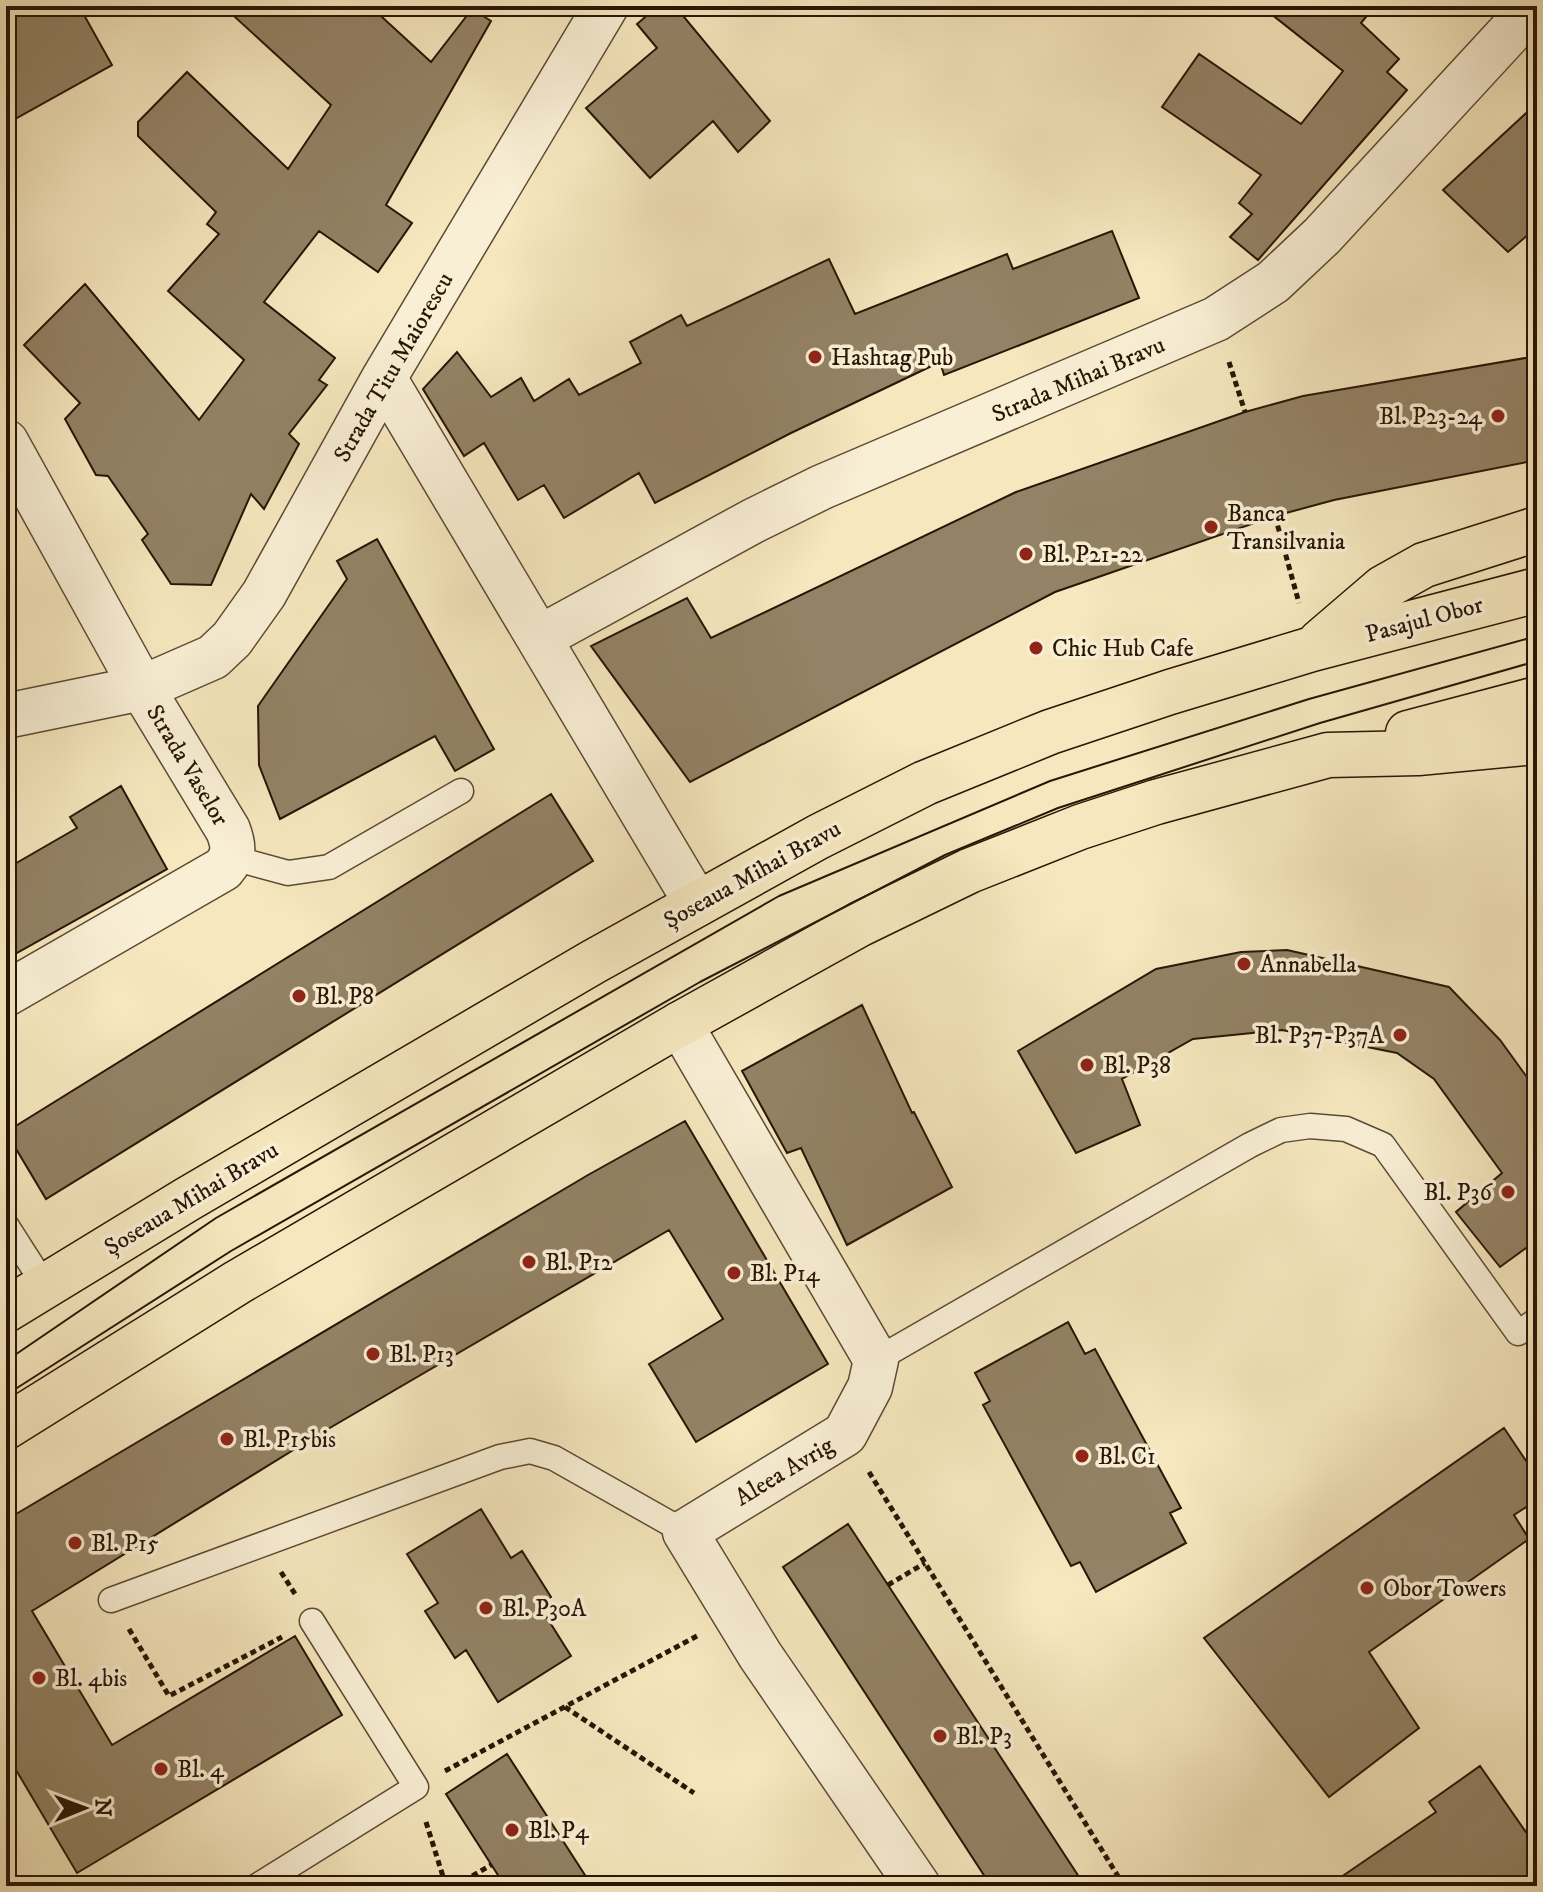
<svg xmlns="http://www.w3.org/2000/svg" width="1543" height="1892" viewBox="0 0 1543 1892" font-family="'IM FELL DW Pica',serif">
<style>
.building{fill:#938265;stroke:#281505;stroke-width:2}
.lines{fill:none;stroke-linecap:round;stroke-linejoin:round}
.service-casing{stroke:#5c4a33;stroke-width:27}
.minor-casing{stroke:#5c4a33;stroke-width:47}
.primary-casing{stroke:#281505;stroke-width:47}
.path{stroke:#281505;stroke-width:5;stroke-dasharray:6 4;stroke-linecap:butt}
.service{stroke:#f9efd5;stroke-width:24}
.minor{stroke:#f9efd5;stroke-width:44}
.primary{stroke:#f6e7be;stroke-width:44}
.tram{stroke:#281505;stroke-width:2}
.poi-dot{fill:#8f2418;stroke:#f9efd5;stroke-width:3}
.labels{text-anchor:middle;stroke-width:7;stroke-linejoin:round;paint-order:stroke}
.poi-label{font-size:24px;fill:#281505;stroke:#f9efd5;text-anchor:start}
.street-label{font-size:24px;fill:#281505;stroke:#f9efd5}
</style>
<rect width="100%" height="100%" fill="#f6e7be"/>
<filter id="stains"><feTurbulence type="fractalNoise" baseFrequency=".0025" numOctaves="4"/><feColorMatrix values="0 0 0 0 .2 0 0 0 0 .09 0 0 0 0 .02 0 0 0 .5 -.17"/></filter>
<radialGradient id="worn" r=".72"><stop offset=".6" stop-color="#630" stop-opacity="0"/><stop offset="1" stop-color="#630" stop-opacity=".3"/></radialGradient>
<path class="building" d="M26 6H79L112 65 6 124V17Z
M223 6H370L431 62 472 9 491 21 386 205 412 223 378 272 319 231 264 302 335 358 319 380 327 385 289 434 299 444 264 509 251 494 211 585 171 584 142 540 148 534 108 476 96 475 65 419 80 403 24 345 85 284 199 420 244 360 168 291 219 234 207 224 216 212 138 136V122L187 72 288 169 331 105Z
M658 6H675L770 121 738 152 713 121 650 178 586 108 657 48 637 24Z
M1261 6H1375L1361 23 1399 59 1387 72 1407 90 1258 260 1230 237 1252 214 1239 203 1261 175 1162 107 1199 54 1301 124 1343 71Z
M1537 103V227L1508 252 1443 190Z
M1112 231 1139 298 944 375 940 362 791 433 655 503 639 473 564 518 544 485 518 500 484 443 464 456 423 389 457 352 491 397 521 378 534 401 569 379 579 395 641 363 630 342 681 315 687 326 829 259 855 314 1007 254 1013 269Z
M1537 356V460L1334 500 1275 516 1055 592 690 782 591 646 687 598 711 638 1016 492 1245 412 1303 396Z
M377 539 494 749 455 771 435 736 280 819 259 765 258 706 347 579 337 561Z
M121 786 167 869 6 959V869L77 828 70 817Z
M551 794 593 861 46 1199 6 1132Z
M1287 950 1449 987 1500 1040 1537 1091V1240L1500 1267 1456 1212 1502 1173 1434 1079 1397 1053 1282 1030 1193 1039 1122 1079 1140 1125 1076 1153 1018 1051 1156 969 1241 952Z
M862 1005 912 1113 914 1112 952 1187 847 1245 801 1148 787 1153 742 1071Z
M685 1121 828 1364 696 1442 649 1364 723 1319 669 1230 316 1436 32 1611 112 1745 295 1636 342 1715 77 1873 6 1753V1520L588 1175Z
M1068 1322 1085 1354 1095 1349 1181 1508 1170 1513 1186 1543 1096 1592 1080 1562 1071 1566 983 1405 990 1401 975 1373Z
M1504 1428 1537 1477V1500L1514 1515 1529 1539 1369 1652 1419 1728 1329 1797 1204 1638Z
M481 1509 511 1558 522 1551 551 1597 539 1605 571 1656 498 1702 466 1650 455 1658 425 1611 438 1603 407 1554Z
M848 1524 888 1585 1085 1886H991L783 1567Z
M507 1754 592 1886H505L446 1794Z
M1480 1766 1537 1848V1886H1328L1436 1812 1429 1802Z"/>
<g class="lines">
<defs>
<path id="service" d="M233 858 288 873 329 867 461 791
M6 1225 45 1286
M876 1360 1250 1145 1281 1130 1310 1126 1346 1129 1383 1145 1518 1333 1537 1320
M111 1600 500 1457 530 1451 554 1458 685 1532
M257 1886 416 1787 312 1621"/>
<path id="minor" d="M384 378 697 904
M6 442 142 688 228 830C234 846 235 855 223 869L6 994
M539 638 753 521 822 487 1216 319 1273 282 1322 236 1534 6
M6 716 142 688 213 657 232 639 264 594 384 378 606 6
M680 1024 876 1360 870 1387 845 1434 685 1532 760 1655 918 1886"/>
<path id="primary" d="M1320 642 1383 588 1424 565 1537 529
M1408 733 1537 699
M6 1310 186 1200 593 962 818 837 925 783 1050 732 1170 692 1312 649 1537 590
M6 1427 238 1282 680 1024 860 924 969 871 1080 827 1156 802 1328 755 1418 753 1537 742"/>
</defs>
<use href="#service" class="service-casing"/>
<use href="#minor" class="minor-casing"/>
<use href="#primary" class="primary-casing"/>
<path class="path" d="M1229 362 1245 412
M1275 516 1299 603
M869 1472 1124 1886
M281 1572 295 1594
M888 1585 925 1563
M129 1629 169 1696 282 1637
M565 1707 694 1793
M445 1771 697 1636
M426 1822 446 1886
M455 1886 491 1865"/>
<use href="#service" class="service"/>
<use href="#minor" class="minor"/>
<use href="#primary" class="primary"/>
<path class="tram" d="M6 1361 216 1218 779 896 1050 781 1309 699 1537 636
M6 1395 231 1251 700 982 945 855 1058 808 1320 723 1537 661"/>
</g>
<g class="poi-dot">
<circle cx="815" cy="357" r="8"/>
<circle cx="1498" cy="416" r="8"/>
<circle cx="1211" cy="527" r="8"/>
<circle cx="1026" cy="554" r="8"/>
<circle cx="1036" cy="648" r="8"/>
<circle cx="1244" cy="964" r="8"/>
<circle cx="299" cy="996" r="8"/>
<circle cx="1400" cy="1035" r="8"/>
<circle cx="1087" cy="1065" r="8"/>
<circle cx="1508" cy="1192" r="8"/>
<circle cx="529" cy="1262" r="8"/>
<circle cx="734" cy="1273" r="8"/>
<circle cx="373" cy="1354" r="8"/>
<circle cx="227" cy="1439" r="8"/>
<circle cx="1082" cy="1456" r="8"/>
<circle cx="75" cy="1543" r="8"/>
<circle cx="1367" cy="1588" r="8"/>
<circle cx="486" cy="1608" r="8"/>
<circle cx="39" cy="1678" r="8"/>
<circle cx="940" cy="1736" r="8"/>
<circle cx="161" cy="1769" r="8"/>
<circle cx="512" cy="1830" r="8"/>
</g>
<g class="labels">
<g class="poi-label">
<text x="831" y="365">Hashtag Pub</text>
<text x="1482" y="424" text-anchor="end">Bl. P23-24</text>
<text x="1227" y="521">Banca<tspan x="1227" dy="28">Transilvania</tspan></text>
<text x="1042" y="562">Bl. P21-22</text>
<text x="1052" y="656">Chic Hub Cafe</text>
<text x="1260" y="972">Annabella</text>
<text x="315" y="1004">Bl. P8</text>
<text x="1384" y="1043" text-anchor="end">Bl. P37-P37A</text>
<text x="1103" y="1073">Bl. P38</text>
<text x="1492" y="1200" text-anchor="end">Bl. P36</text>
<text x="545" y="1270">Bl. P12</text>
<text x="750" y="1281">Bl. P14</text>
<text x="389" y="1362">Bl. P13</text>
<text x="243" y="1447">Bl. P15bis</text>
<text x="1098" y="1464">Bl. C1</text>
<text x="91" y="1551">Bl. P15</text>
<text x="1383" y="1596">Obor Towers</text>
<text x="502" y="1616">Bl. P30A</text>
<text x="55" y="1686">Bl. 4bis</text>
<text x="956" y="1744">Bl. P3</text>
<text x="177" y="1777">Bl. 4</text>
<text x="528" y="1838">Bl. P4</text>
</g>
<g class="street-label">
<text transform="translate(393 367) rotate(-60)" y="8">Strada Titu Maiorescu</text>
<text transform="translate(1078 379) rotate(-23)" y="8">Strada Mihai Bravu</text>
<text transform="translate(1424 619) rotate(-15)" y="8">Pasajul Obor</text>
<text transform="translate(188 765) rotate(59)" y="8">Strada Vaselor</text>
<text transform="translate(752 874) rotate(-29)" y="8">Șoseaua Mihai Bravu</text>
<text transform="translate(191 1198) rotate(-31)" y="8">Șoseaua Mihai Bravu</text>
<text transform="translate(784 1471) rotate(-31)" y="8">Aleea Avrig</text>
</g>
</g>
<rect width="1543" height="1892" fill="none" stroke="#f6e7be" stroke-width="32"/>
<rect x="8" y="8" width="1527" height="1876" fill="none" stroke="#281505" stroke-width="4"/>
<rect x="16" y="16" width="1511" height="1860" fill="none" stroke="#281505" stroke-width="2"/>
<g transform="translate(84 1808) rotate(89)" stroke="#f9efd5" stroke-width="6" paint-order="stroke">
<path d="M0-6L14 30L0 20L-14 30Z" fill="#281505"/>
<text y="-12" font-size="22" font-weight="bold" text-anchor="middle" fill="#281505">N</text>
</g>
<rect width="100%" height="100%" filter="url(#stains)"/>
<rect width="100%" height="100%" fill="url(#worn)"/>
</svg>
